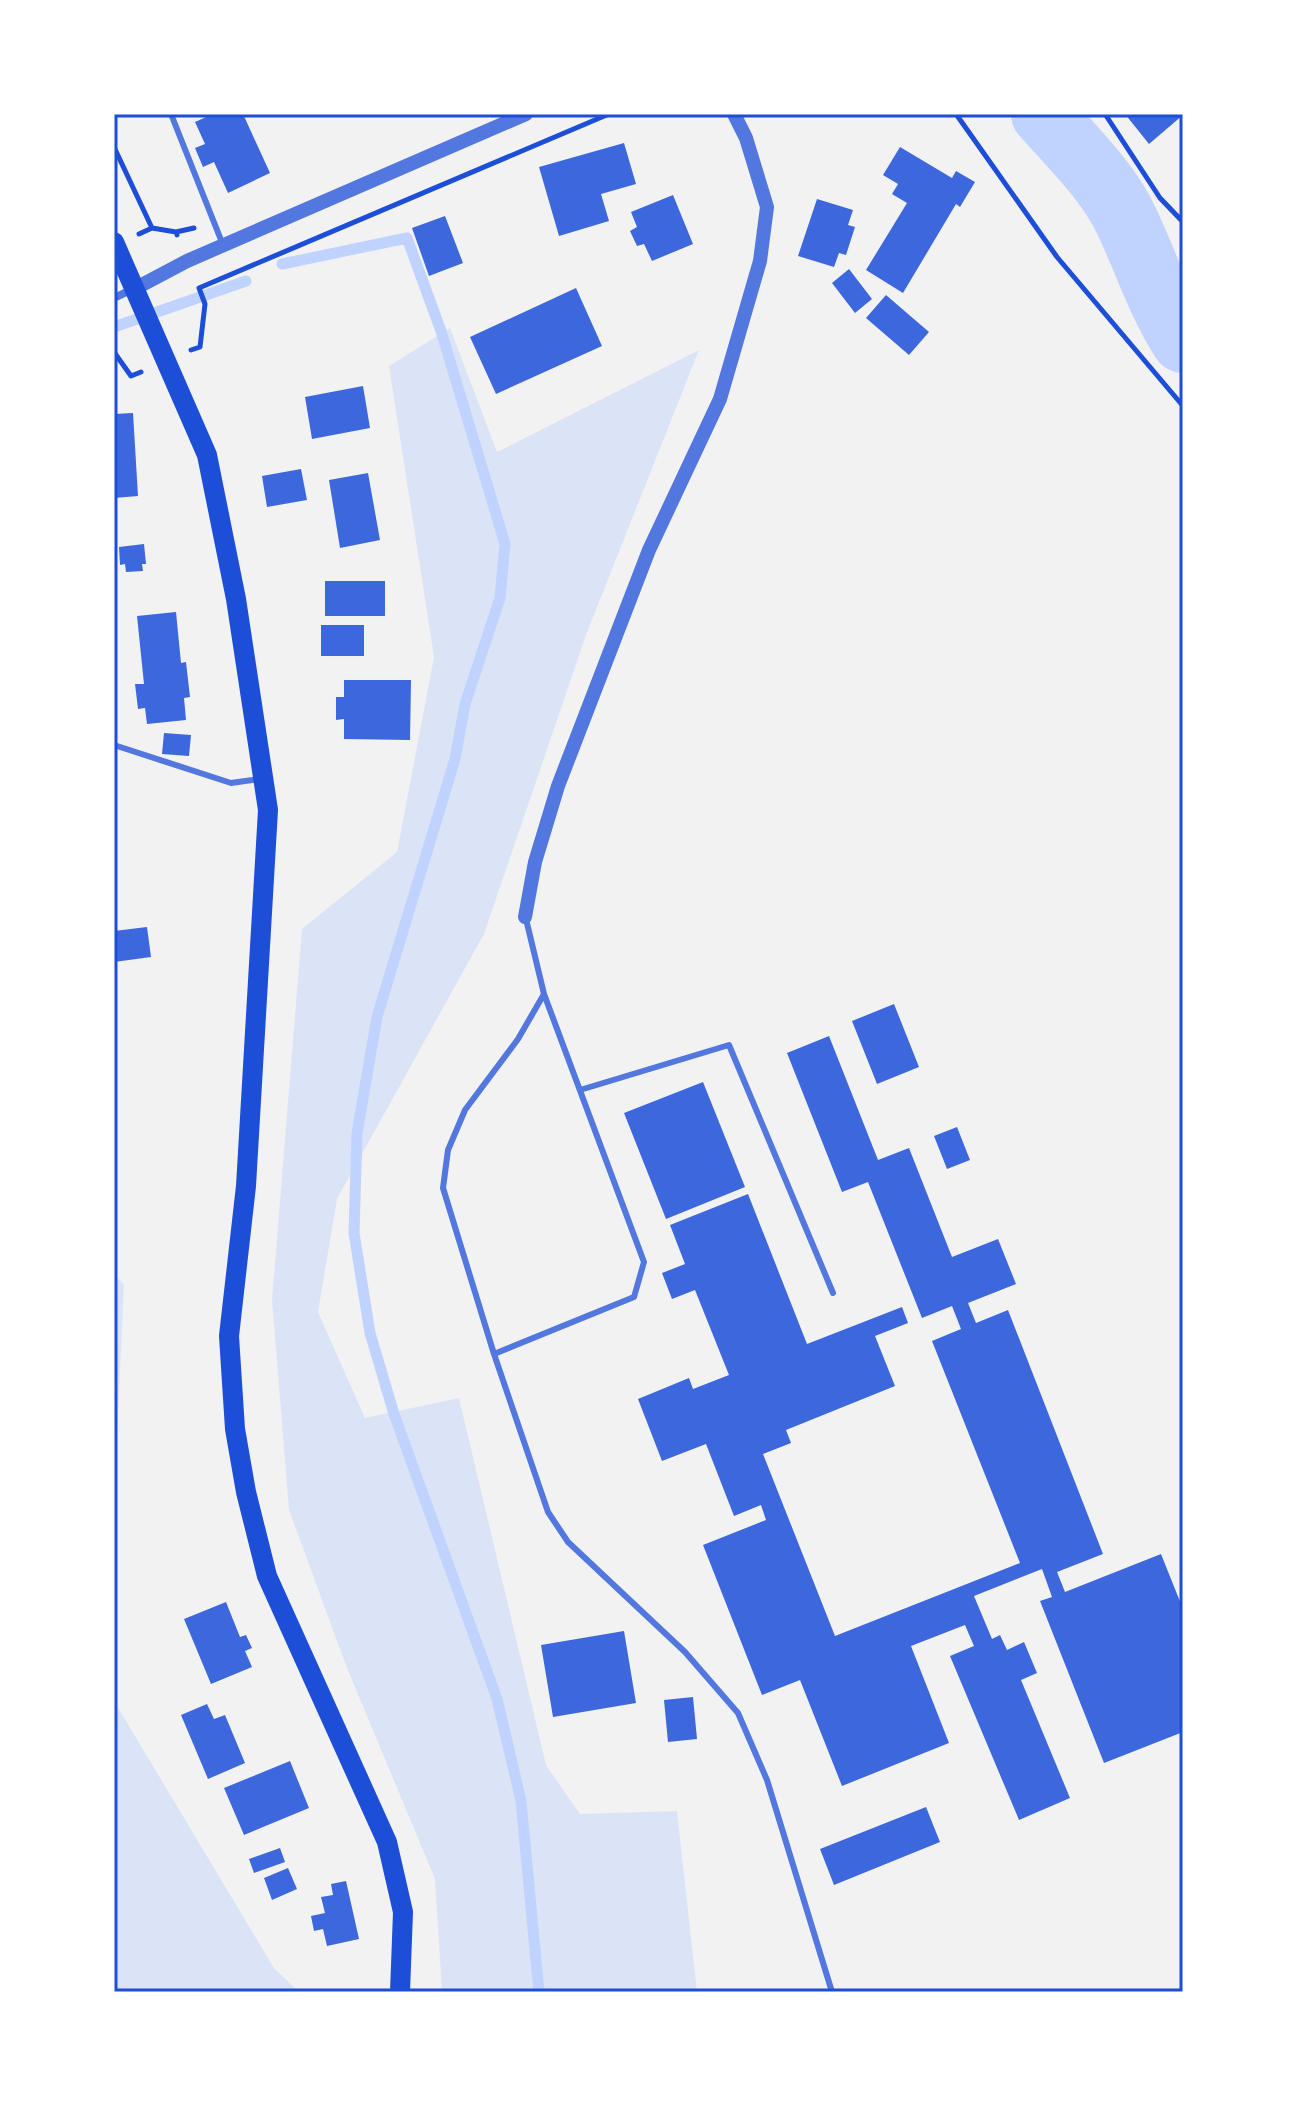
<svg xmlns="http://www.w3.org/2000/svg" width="1297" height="2106" viewBox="0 0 1297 2106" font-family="Figtree,sans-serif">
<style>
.green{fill:#dbe4f7}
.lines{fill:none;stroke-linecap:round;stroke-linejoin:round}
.stream{stroke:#bfd3fe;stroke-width:11}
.river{stroke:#bfd3fe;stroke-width:64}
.building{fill:#3d67dc}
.path{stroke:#1d4ed8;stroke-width:5}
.service{stroke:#5277de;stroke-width:6}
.minor{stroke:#5277de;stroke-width:8}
.tertiary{stroke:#5277de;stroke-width:14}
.primary{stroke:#1d4ed8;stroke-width:20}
.neatline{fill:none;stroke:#1d4ed8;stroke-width:3}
</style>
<rect width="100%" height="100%" fill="#f2f2f2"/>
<path class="green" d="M450 328 497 452 699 350 586 635 484 934 337 1199 318 1312 365 1418 459 1398 546 1765 580 1814 677 1811 697 1992H442L435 1879 347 1668 289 1510 272 1300 302 929 397 852 434 657 389 366Z
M114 1274 124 1284 114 1501Z
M114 1701 274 1968 299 1992H114Z"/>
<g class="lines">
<path class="stream" d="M282 264 407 238 441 331 505 544 500 598 465 704 455 759 377 1017 357 1133 354 1233 370 1333 394 1414 497 1699 521 1801 539 1992
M114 327 246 281"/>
<path class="river" d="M1043 114C1073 148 1108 181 1127 222 1146 262 1159 304 1183 341"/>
</g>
<path class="building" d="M213 114H243L270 173 228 193 214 162 203 167 195 148 205 144 195 122Z
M1125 114H1183V115L1149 144Z
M624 143 636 184 601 194 609 221 559 236 539 167Z
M900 147 952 178 956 171 975 182 960 207 956 204 903 293 866 270 907 203 892 194 898 184 883 175Z
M673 195 693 244 652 261 644 244 637 246 630 231 637 227 631 212Z
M817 199 853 210 848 225 855 227 846 255 839 253 834 267 798 256Z
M445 216 463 263 429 276 412 228Z
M849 269 872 299 855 313 832 283Z
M576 288 602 346 496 394 470 337Z
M886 295 929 332 909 355 866 318Z
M363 386 370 428 312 439 305 397Z
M133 413 138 496 114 498V414Z
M301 469 307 500 267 507 262 476Z
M368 473 380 540 340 548 329 480Z
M144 544 146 564H142L143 571 126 572 125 564 120 565 119 547Z
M325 581H385V616H325Z
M176 612 181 663 186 662 190 697 184 698 186 720 147 724 145 708 138 709 135 684H144L137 616Z
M321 625H364V656H321Z
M344 680H411L410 740 344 739V719L336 720V697H344Z
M164 733 191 735 189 756 162 754Z
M147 927 151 957 114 962V931Z
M894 1004 919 1067 877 1084 852 1021Z
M829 1036 878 1160 909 1148 952 1257 998 1239 1016 1284 968 1303 976 1323 1008 1310 1103 1554 1057 1572 1065 1592 1161 1554 1183 1609V1732L1104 1763 1040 1601 1052 1597 1042 1569 974 1596 992 1639 1000 1635 1007 1650 1024 1642 1037 1673 1021 1680 1070 1798 1019 1820 950 1656 974 1646 965 1625 911 1646 949 1743 842 1786 800 1680 762 1695 703 1545 766 1520 761 1505 734 1516 706 1444 662 1461 638 1399 689 1378 693 1389 729 1375 695 1290 672 1299 662 1273 685 1264 670 1225 748 1194 807 1344 902 1307 908 1323 875 1336 895 1386 786 1430 791 1443 763 1454 835 1636 1020 1563 932 1341 961 1329 952 1306 922 1318 868 1182 842 1192 787 1053Z
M703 1082 745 1187 666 1219 624 1113Z
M957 1127 970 1160 947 1169 934 1136Z
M226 1602 240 1637 246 1635 252 1648 245 1651 252 1667 211 1684 184 1619Z
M624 1631 636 1703 553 1717 541 1645Z
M693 1697 697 1739 668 1742 664 1700Z
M207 1704 214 1719 225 1715 245 1763 208 1779 181 1715Z
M290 1761 309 1808 244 1835 224 1788Z
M926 1807 940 1842 834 1885 820 1849Z
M280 1848 285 1862 254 1873 249 1859Z
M288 1868 297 1889 272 1900 264 1878Z
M346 1881 359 1939 327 1946 323 1929 314 1931 311 1916 325 1913 321 1897 333 1895 331 1884Z"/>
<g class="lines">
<path class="path" d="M956 114 1057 257 1183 406
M1105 114 1160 198 1183 222
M114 147 152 228 139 234
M152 228 176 232 177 235
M176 232 194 228
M199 288 609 114
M191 350 200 347 205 304 199 288
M114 352 131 376 141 372"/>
<path class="service" d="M171 114 223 245
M114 745 231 783 260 779
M526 919 544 994 518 1039 465 1110 448 1150 443 1188 494 1354 548 1512 568 1542 685 1652 738 1713 767 1780 832 1992
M580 1090 729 1045 833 1293
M494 1354 634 1297 644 1262 544 994"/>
<path class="minor" d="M114 298 135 288"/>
<path class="tertiary" d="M136 288 187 261 526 114
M525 917 535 862 558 786 649 550 720 399 760 261 767 207 746 138 734 114"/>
<path class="primary" d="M114 242 207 455 236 599 268 810 246 1186 229 1336 235 1429 246 1492 267 1576 387 1842 403 1912 400 1992"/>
</g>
<rect width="1297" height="2106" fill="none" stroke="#ffffff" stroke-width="232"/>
<rect x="116" y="116" width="1065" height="1874" class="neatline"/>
</svg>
